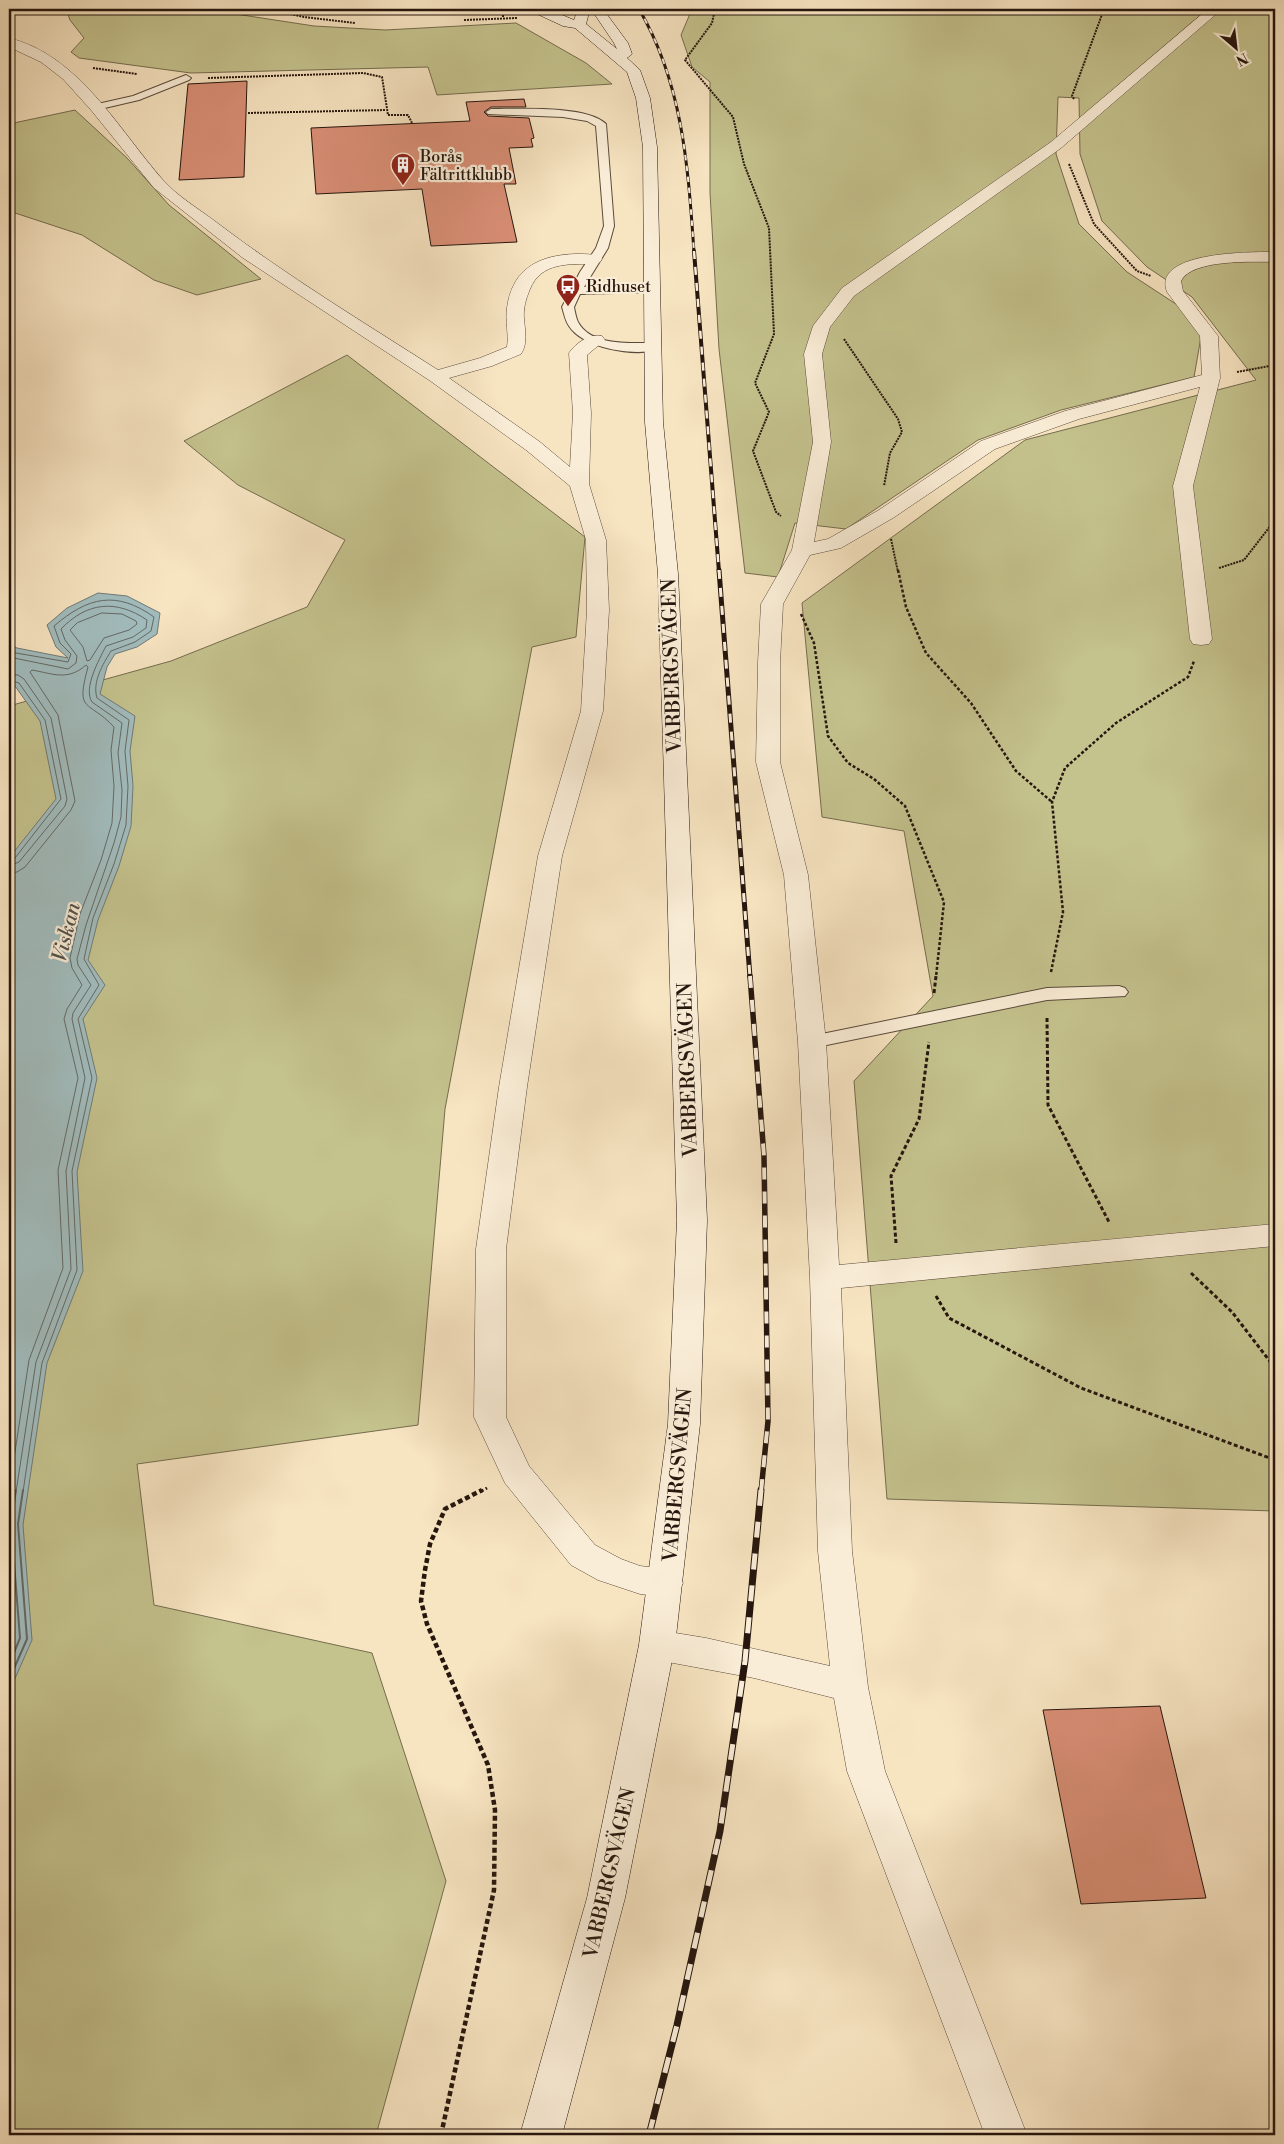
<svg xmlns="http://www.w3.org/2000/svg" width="1284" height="2144" viewBox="0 0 1284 2144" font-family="'Libre Bodoni',serif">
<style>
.green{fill:#c4c28d;stroke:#756c4e}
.water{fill:#a1bcbd;stroke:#707a77}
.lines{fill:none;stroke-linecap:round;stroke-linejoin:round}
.shore-far1{stroke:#646966;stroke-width:1}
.shore{stroke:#646966;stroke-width:2}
.building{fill:#d98e75;stroke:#26160e}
.service-casing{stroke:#5a4a3b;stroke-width:2}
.minor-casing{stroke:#5a4a3b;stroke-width:1}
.secondary-casing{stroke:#26160e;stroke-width:1}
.primary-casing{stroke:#26160e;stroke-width:1}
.path-far3{stroke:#26160e;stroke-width:2;stroke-dasharray:2 1;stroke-linecap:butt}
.path-far2{stroke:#26160e;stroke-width:2.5;stroke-dasharray:3 2;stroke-linecap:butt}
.path-far1{stroke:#26160e;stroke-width:3;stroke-dasharray:4 2.5;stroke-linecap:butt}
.path{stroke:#26160e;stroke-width:4.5;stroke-dasharray:5 3;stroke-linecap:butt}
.service{fill:#faedd7;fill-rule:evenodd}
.minor{fill:#faedd7;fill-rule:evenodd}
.secondary{fill:#faedd7;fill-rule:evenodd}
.primary{fill:#ecc280;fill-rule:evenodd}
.rail-far4-casing{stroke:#26160e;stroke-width:3}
.rail-far3-casing{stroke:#26160e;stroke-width:4}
.rail-far2-casing{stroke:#26160e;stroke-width:5}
.rail-far1-casing{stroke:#26160e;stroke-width:5.5}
.rail-casing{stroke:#26160e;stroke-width:7}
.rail-far4{stroke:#faedd7;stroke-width:2;stroke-dasharray:5.5;stroke-linecap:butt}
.rail-far3{stroke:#faedd7;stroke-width:2.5;stroke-dasharray:8;stroke-linecap:butt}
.rail-far2{stroke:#faedd7;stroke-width:3;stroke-dasharray:9;stroke-linecap:butt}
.rail-far1{stroke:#faedd7;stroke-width:4;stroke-dasharray:12;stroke-linecap:butt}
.rail{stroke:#faedd7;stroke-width:5;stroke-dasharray:16;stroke-linecap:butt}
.labels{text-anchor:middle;stroke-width:4.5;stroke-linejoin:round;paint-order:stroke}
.far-poi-label{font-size:16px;fill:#26160e;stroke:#faedd7;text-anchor:start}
.street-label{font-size:20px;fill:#26160e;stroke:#faedd7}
.water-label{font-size:21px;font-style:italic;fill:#51504b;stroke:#faedd7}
</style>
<rect width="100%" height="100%" fill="#f7e4c1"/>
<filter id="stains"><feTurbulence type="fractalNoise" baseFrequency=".004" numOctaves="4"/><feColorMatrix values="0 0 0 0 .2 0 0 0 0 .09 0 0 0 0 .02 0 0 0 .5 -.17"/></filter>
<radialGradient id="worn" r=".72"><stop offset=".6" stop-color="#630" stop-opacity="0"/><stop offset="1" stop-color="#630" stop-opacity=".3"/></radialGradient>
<path class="green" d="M66 9H203L314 26 385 30 516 23 586 63 612 84 437 95 428 67 191 73 79 58 71 52 84 38 70 20Z
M692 9H1275V1511L887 1499 854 1081 933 996 904 831 822 817 802 603 1025 440 1256 380 1192 297 1147 267 1102 221 1080 154 1079 98 1058 97 1056 154 1079 224 1127 272 1179 306 1201 337 1194 377 1061 410 978 440 846 529 795 523 778 577 745 573 719 349 710 193V82L692 67 681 35Z
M75 110 127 158 169 205 261 279 197 295 154 280 82 235 9 211V124Z
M347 355 585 537 576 637 532 647 445 1109 418 1425 137 1464 154 1605 372 1653 446 1881 376 2135H9V706L171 661 307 607 345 540 238 485 184 441Z"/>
<path class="water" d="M98 593 127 596 160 613 157 634 137 647 115 654 107 667 100 694 135 716 130 751 133 786 131 826 119 866 98 920 88 960 105 985 83 1019 97 1078 77 1172 83 1271 47 1363 23 1525 32 1640 9 1692V858L56 799 40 721 15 686 9 685V644L17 648 68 658 56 647 47 625 67 608Z"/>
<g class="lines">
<path class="shore-far1" d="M102 613 122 614 136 621 137 624 129 630 104 638 90 660 87 661 83 647 70 630 77 623Z
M9 650 16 653 68 662 71 654 60 643 54 626C88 597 116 590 154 617L151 631 135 642 111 651C103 664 92 682 97 698L129 720 125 751 128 786 126 825 114 864 93 918 84 959 99 985 78 1019 92 1078 72 1171 77 1270 42 1363 23 1492
M9 657 68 669 76 663 77 656 65 640 61 629C87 602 116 599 147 620L146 628 133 637 106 646C99 660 83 688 92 702L122 723 118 753 122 790 121 817 114 843 86 925 77 959 78 965 91 985 73 1013 72 1019 85 1078 66 1171 71 1269 36 1362 16 1492
M9 674 18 675 24 679 51 718 67 799 65 806 19 862 9 866
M9 680 19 683 45 720 61 799 15 858 9 860
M9 873 17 872 25 867 71 810 75 801 58 715 30 672 32 670C54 674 68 681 86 665L88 667C75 714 88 699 114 727L111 750 114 786 112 823 101 860 80 914 70 958 72 968 82 985 67 1009 64 1019 78 1078 58 1170 63 1268 29 1360 9 1491"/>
<path class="shore" d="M9 1586 13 1637 9 1646
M9 1665 20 1638 11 1524 16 1490
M9 1680 27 1639 18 1524 23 1490"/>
</g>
<path class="building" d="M247 81 244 177 179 180 188 84Z
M524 99 526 107H491L484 112 488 116 529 118 534 138 531 139 533 147 509 148 516 184H504L517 242 431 246 422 189 316 194 311 128 470 121 466 102Z
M1160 1706 1206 1898 1081 1904 1043 1710Z"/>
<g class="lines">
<defs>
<path id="service" d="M186 75 191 78 189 80 139 100 96 110 91 107 93 105 133 96Z
M491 109C518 109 587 105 606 124L614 226 608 248 584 287 652 286 658 289 652 292 580 294 574 307C575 312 576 318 578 322 591 346 629 343 652 343L656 344 658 347 656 350C632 356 583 348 569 326 565 320 564 313 562 307L580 272 596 248 604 226 596 126 587 121 563 117 488 114 486 112Z
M1119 986 1125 988 1128 992 1125 996 1047 1000 812 1048 805 1046 803 1042 805 1038 812 1036 1047 988Z"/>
<path id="minor" d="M1208 9H1222L1061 148 854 296 830 327 822 354 831 442 814 542 828 539 879 510 981 441 1065 411 1202 375 1200 336 1167 292C1151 251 1253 252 1275 252V262C1253 262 1192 259 1181 281L1183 291 1218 336 1220 378 1193 486 1212 639 1209 644 1201 645 1193 644 1190 639 1173 486 1200 387 1079 419 995 449 893 518 841 548 810 555 783 604 780 663V762L808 875 826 1042 839 1265 1275 1224V1246L841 1288 852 1551 868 1687 885 1771 1027 2135H985L847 1771 834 1698 754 1678 657 1660 645 1656 639 1645 645 1634 657 1630 706 1638 830 1666 818 1551 810 1278 798 1042 784 875 756 762 758 663 761 604 792 550 813 442 804 354 813 326 842 288 1051 142Z
M9 38C79 55 118 129 163 180 177 196 199 209 216 222 287 276 363 322 438 370L480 358 507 347C509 334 505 321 507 308 512 268 540 255 576 254 584 254 592 254 600 256L602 259 600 262 594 264C569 264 541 262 530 289 526 299 523 308 524 319 525 330 528 344 521 354L492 366 449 378 540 442 570 467 573 413 569 353C576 343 590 333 602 336L605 340 587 355 591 413 589 484 606 540 609 610 603 711 562 856 527 1087 506 1249V1417L529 1466 595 1545 621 1559 640 1566 666 1569 678 1573 683 1583 678 1593 666 1597 640 1594 598 1580 571 1565 505 1483 474 1417 476 1249 499 1087 538 856 581 711 587 610 586 540 570 486 526 450 429 380 243 258 154 188 91 110 63 79 41 62 9 47Z"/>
<path id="secondary" d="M534 9H548L574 20 578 9H590L586 24 617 49 614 43 591 9H603L628 43 632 54 627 58 640 70 650 98 657 147 663 422 678 574 707 1220 700 1424 675 1645 625 1898 562 2135H520L587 1898 639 1645 668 1424 677 1220 658 574 645 422 643 147 636 98 627 72 575 28 563 26 535 13Z"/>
<path id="primary" d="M365 9H452L446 13H371L366 12Z"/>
</defs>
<use href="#service" class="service-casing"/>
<use href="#minor" class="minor-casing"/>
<use href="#secondary" class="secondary-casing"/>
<use href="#primary" class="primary-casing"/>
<path class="path-far3" d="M267 9 304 17 355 23
M503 9V17
M715 9 712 23 685 60 733 117 744 164 769 228 774 334 755 383 769 412 753 451 776 512 781 516
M464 20 517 18
M93 68 137 74
M208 78 363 73 382 77 388 115H408L412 123
M1074 99 1072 96 1104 9
M248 113 386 110
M1069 164 1094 224 1137 271 1151 276
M844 339 898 419 902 432 890 453 884 486
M1237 372 1275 365
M891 539 898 572
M1219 568 1244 560 1275 520"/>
<path class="path-far2" d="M898 570 906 607 926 653 971 703 1016 771 1052 802
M801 614 814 643 828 736 848 763 874 779 905 806 944 902 936 977
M1051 972 1063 912 1052 802 1065 768 1116 723 1188 677 1194 661"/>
<path class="path-far1" d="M934 993 936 976
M1047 1018 1048 1105 1109 1222
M896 1243 891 1176 919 1119 929 1042
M1191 1273 1232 1312 1275 1368
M936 1296 949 1318 1081 1388 1275 1460
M480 1492 487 1488"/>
<path class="path" d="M441 2135 494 1890 495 1810 488 1765 427 1624 421 1601 425 1570 430 1544 445 1509 482 1490"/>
<use href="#service" class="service"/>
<use href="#minor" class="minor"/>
<use href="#secondary" class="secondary"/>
<use href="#primary" class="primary"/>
<defs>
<path id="rail-far4" d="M639 9C683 84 688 167 694 252"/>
<path id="rail-far3" d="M694 251 719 572"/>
<path id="rail-far2" d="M719 570 750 977"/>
<path id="rail-far1" d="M750 976 764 1156 768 1421 761 1492"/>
<path id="rail" d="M649 2135 677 2025 720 1831 745 1661 761 1490"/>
</defs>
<use href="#rail-far4" class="rail-far4-casing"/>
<use href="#rail-far3" class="rail-far3-casing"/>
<use href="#rail-far2" class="rail-far2-casing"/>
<use href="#rail-far1" class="rail-far1-casing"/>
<use href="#rail" class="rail-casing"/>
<use href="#rail-far4" class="rail-far4"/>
<use href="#rail-far3" class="rail-far3"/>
<use href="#rail-far2" class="rail-far2"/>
<use href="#rail-far1" class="rail-far1"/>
<use href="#rail" class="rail"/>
</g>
<defs>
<symbol id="building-pin" viewBox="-11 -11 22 30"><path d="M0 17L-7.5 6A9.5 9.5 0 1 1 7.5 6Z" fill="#8f2418" stroke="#faedd7"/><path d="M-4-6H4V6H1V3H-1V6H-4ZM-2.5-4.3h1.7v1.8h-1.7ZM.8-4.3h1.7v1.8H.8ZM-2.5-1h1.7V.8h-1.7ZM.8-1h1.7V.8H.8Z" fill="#fff"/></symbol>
<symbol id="bus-pin" viewBox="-11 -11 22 30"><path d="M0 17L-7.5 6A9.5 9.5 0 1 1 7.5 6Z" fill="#8f2418" stroke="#faedd7"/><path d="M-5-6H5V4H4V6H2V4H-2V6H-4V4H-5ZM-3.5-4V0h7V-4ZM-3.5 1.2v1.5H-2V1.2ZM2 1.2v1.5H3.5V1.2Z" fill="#fff"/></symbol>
</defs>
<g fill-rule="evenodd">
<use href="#building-pin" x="389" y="151" width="28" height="38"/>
<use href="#bus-pin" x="554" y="272" width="28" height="38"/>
</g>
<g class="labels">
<g class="far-poi-label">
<text x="420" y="162">Borås<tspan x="420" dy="18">Fältrittklubb</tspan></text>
<text x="586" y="292">Ridhuset</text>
</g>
<g class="street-label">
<text transform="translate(671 666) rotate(-92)" y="7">VARBERGSVÄGEN</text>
<text transform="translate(687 1070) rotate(-92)" y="7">VARBERGSVÄGEN</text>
<text transform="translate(677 1475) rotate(-85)" y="7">VARBERGSVÄGEN</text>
<text transform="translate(609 1873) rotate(-77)" y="7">VARBERGSVÄGEN</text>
</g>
<g class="water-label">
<text transform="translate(66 932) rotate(-76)" y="7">Viskan</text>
</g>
</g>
<rect width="1284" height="2144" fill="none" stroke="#f7e4c1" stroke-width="30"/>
<rect x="10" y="10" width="1264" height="2124" fill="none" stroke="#26160e" stroke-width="2.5"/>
<rect x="15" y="15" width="1254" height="2114" fill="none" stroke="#26160e"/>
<g transform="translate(1236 48) rotate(152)" stroke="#faedd7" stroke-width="4" paint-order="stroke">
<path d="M0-4L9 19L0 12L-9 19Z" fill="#26160e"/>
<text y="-8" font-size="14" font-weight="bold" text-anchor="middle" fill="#26160e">N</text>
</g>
<rect width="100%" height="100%" filter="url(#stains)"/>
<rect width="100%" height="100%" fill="url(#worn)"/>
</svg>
